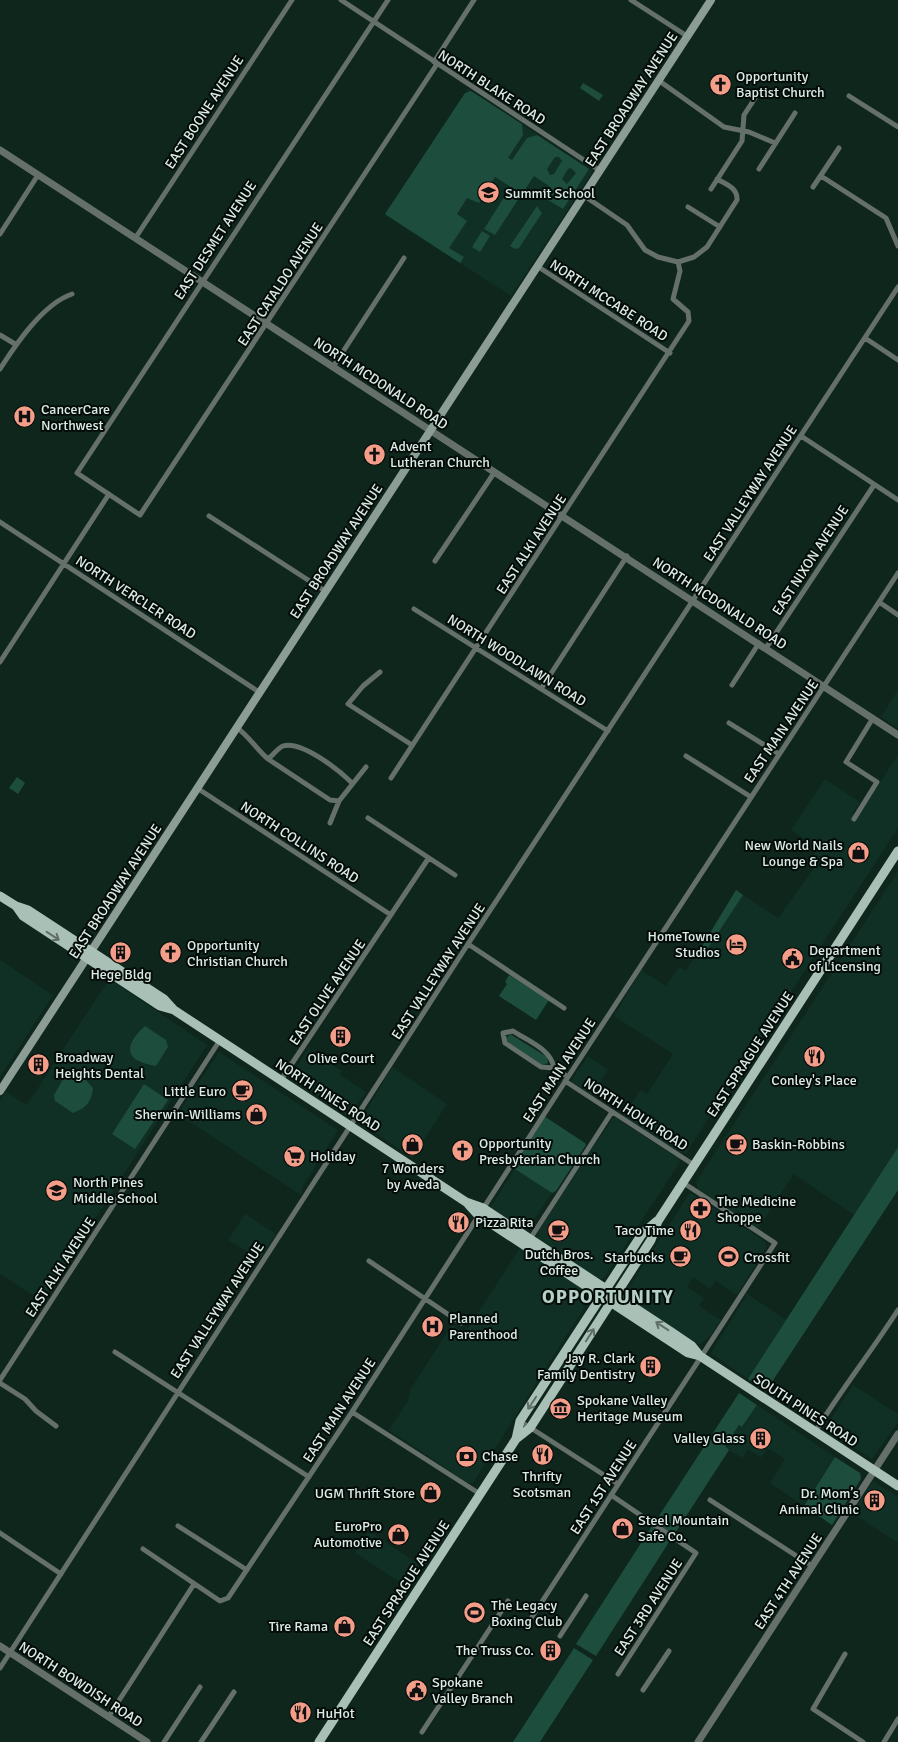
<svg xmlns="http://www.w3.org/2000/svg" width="898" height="1742" viewBox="0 0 898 1742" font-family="Signika,sans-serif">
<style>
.built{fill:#103025}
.green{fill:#1d4d3d;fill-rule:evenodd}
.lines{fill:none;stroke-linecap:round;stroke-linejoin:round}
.minor{stroke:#65706b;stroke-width:5}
.tertiary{stroke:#65706b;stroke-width:7}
.secondary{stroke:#8b9d95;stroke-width:8}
.primary{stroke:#a9c0b6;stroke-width:9}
.oneway{stroke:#5f6f68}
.labels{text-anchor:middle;stroke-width:4;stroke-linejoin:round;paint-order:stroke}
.poi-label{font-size:14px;fill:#ddebe5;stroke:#040c09;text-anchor:start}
.street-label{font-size:14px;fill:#ddebe5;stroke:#040c09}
.district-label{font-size:19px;font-weight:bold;letter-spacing:1px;fill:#b5d0c5;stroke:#040c09}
</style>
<rect width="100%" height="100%" fill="#0f261d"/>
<path class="built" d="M468 89 593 171 511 296 385 215Z
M898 690V728L881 717Z
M898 755V828L686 1153 678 1152 623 1116 640 1090 647 1094 673 1054 614 1016 641 970 666 986 679 967 686 971 736 890 778 918 814 868 808 864 818 848 791 830 825 779 860 802 852 814 857 817Z
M898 871V1147L854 1215 794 1174 759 1227 756 1228 698 1189 696 1182Z
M0 960 53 995 0 1077Z
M109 979 207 1045 42 1301 0 1274V1101L6 1092 27 1105Z
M308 1049 342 1071 340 1075 366 1092 350 1113 346 1115 292 1079 291 1075Z
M219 1052 338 1130 303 1186 301 1195 178 1114Z
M588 1056 608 1070 592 1095 571 1081Z
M392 1067 447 1104 412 1158 360 1122Z
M614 1117 678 1158 680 1162 604 1278 598 1280 537 1239V1234L551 1208Z
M515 1169 552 1193 526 1231 490 1208Z
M689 1194H692L763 1240 767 1246 737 1295 716 1281 710 1289 693 1277 687 1287 704 1298 699 1306 721 1320 710 1336 699 1345 626 1298 624 1295Z
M245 1214 276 1234 260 1259 228 1240Z
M520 1248 590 1294 589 1300 473 1483H468L389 1430 408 1401 410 1390 452 1325 465 1333Z
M746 1293 786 1320 748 1379 711 1353 745 1298Z
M853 1385 898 1414V1422L872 1459 826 1430 825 1428Z
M757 1405 835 1457 804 1506 770 1483 785 1459 767 1448 761 1458 748 1449 742 1458 724 1447 739 1425 743 1427Z
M873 1481 898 1497V1543L852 1513Z
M369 1531 420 1565 406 1586 355 1553Z"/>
<path class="green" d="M583 83 603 95 599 101 580 88Z
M471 91 522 124 523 135 508 158 512 160 527 138 537 135 589 169 563 209 543 197 549 186 534 176 522 194 495 177 479 203 467 198 457 214 467 221 449 248 464 257 460 263 385 214 465 93ZM555 157H559L562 161 554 174 550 175 547 169ZM571 168 576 173 567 184 562 179 568 169Z
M510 188 521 195 495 235 484 229Z
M537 206 542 213 519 248 515 249 510 246Z
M482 231 490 236 480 252 472 247Z
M17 777 25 783 18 794 9 788Z
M736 890 743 895 706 951 701 948Z
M509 975 549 1000 536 1020 499 996 507 984 505 982Z
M145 1026 166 1040 168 1047 156 1066C124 1061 123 1046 145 1026Z
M510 1034 547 1057 548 1063 542 1065 508 1042 506 1039Z
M77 1075 85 1079 93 1088C91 1103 86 1108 73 1113L55 1101 54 1095 65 1076Z
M144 1084 168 1100 135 1149 112 1134Z
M544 1116 585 1143 586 1145 556 1191 552 1193 515 1169 520 1154Z
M898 1147V1190L766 1391 748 1379Z
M739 1393 757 1405 742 1427 739 1425 725 1446 729 1450 674 1535 655 1522Z
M835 1457 860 1473 861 1479 832 1525 804 1506Z
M652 1526 671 1539 596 1656 576 1644Z
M574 1648 593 1660 540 1742H513Z"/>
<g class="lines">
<path class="minor" d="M341 0 599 170
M388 0 77 473 140 515 437 64
M631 0 687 36
M434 62 474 0
M658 80 724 127 749 132 775 143
M849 96 898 127
M759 169 795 113
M821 176 886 218 898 246
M813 187 839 148
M711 189 742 141 744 115 759 92
M583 195 627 225 645 250 658 257 678 262 694 257 707 247 737 200C738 188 726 184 717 179
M688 207 720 227
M0 234 38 175
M136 237 292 0
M537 266 670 353
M0 335 15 344
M865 338 898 360
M333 367 404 258
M0 369C16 344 43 304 72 294
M801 436 898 500
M209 516 325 591
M0 522 259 692
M435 561 494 473
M879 602 898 615
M414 609 608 731
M766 648 874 485
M0 662 109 494
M380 672 363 686 348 704 412 745
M732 685 759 643
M541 689 627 556
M729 723 779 754
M236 727C249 736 256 749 268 759L330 800 339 801
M686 756 751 797
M268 759C273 755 278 748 283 746 301 740 339 770 352 783
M391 778 689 321 688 312 673 299 680 271 678 262
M197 788 391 915
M368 818 455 875
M854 819 877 782 846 762 873 718
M330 823 339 801 366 767
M468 944 564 1008
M554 1068C551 1049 528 1041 513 1031L503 1033 505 1043 541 1067 554 1068 568 1077
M281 1080 428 859
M565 1081 694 1165
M530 1239 612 1112
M369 1261 461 1323
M115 1352 309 1477
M0 1380 220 1040
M0 1383 25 1399 36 1411 56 1426
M352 1412 480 1494
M520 1421 618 1484
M815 1432C841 1390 871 1352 898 1310
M611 1495 696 1553 618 1674
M710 1500 812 1566
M178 1526 247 1570
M0 1533 61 1574
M143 1549 220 1601 228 1598 352 1412 568 1077 898 573
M532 1617 775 1243 682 1182
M560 1636 586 1596
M845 1654 813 1709 863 1742
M0 1668 468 944 898 287
M643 1690 669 1651
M109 1716 194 1584
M422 1732 508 1601
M164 1742 200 1687
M201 1742 234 1692
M884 1742 898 1719"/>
<path class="tertiary" d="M0 150 898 735
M0 1646 147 1742
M698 1742 898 1434"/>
<path class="secondary" d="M0 1091 711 0"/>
<path class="primary" d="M0 896 16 906 28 910 164 999 174 1010 466 1202 483 1208 673 1333 692 1346 700 1356
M16 906 23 916 160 1006 174 1010
M468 1204 478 1215 688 1353 700 1356 898 1486
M516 1439 520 1421 642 1234 657 1221
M319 1742 516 1439 530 1428 651 1240 658 1221 898 851"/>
</g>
<defs><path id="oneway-shaft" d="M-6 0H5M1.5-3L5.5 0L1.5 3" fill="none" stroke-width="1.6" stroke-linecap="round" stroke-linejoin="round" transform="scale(1.25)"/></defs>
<g class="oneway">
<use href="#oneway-shaft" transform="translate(53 936) rotate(33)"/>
<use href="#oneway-shaft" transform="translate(662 1326) rotate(-147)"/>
<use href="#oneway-shaft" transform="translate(590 1335) rotate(-57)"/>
<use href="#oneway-shaft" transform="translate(532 1403) rotate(123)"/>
</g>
<defs>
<symbol id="church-disc" viewBox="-11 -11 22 22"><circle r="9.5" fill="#f49e89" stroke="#040c09"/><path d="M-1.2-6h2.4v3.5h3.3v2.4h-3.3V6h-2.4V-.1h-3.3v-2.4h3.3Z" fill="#111"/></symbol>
<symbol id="school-disc" viewBox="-11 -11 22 22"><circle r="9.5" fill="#f49e89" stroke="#040c09"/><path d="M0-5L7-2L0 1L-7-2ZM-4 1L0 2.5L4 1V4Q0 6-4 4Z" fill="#111"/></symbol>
<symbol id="hospital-disc" viewBox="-11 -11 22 22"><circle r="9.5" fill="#f49e89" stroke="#040c09"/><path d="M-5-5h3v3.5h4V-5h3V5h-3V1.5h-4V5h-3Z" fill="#111"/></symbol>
<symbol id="shop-disc" viewBox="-11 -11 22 22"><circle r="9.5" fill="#f49e89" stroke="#040c09"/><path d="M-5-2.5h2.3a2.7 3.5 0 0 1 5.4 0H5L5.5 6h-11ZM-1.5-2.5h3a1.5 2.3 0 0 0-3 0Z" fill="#111"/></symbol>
<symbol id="hotel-disc" viewBox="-11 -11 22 22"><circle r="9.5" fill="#f49e89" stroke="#040c09"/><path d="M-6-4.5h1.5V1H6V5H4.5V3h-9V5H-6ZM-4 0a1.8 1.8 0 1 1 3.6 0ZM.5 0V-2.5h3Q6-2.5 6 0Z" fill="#111"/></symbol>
<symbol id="building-disc" viewBox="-11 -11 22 22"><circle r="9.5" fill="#f49e89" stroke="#040c09"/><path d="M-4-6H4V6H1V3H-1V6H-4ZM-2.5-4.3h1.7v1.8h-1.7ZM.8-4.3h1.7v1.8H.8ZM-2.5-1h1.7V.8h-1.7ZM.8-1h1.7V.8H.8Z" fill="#111"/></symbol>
<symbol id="civic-disc" viewBox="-11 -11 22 22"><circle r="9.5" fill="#f49e89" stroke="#040c09"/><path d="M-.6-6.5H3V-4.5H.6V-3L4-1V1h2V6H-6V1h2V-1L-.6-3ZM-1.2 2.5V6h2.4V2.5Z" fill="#111"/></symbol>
<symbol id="restaurant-disc" viewBox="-11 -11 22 22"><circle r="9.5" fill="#f49e89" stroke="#040c09"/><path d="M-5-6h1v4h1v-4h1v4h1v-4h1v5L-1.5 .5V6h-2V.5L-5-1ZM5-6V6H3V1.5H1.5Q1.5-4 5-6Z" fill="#111"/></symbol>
<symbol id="cafe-disc" viewBox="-11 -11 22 22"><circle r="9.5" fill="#f49e89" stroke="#040c09"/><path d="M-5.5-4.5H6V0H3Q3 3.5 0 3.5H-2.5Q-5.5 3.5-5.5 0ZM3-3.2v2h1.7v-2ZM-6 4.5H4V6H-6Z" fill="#111"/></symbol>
<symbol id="supermarket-disc" viewBox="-11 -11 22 22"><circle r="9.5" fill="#f49e89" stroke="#040c09"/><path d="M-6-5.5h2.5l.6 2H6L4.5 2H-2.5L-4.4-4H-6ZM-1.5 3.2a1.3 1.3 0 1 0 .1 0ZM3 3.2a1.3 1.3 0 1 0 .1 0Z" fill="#111"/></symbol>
<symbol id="pharmacy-disc" viewBox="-11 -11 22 22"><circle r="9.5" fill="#f49e89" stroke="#040c09"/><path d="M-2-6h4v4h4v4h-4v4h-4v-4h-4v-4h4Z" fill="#111"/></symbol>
<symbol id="stadium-disc" viewBox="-11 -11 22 22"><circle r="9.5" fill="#f49e89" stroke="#040c09"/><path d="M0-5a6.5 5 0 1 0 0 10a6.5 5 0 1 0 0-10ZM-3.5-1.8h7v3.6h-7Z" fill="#111"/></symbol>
<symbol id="museum-disc" viewBox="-11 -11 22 22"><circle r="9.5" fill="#f49e89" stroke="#040c09"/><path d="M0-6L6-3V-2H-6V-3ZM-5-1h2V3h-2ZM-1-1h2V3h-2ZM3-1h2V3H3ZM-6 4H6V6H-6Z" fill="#111"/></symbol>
<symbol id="bank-disc" viewBox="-11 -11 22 22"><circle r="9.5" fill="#f49e89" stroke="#040c09"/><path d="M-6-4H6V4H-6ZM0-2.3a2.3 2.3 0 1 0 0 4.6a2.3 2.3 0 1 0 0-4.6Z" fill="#111"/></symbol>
</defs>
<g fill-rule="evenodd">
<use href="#church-disc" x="708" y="72" width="25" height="25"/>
<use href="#school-disc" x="476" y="180" width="25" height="25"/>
<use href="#hospital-disc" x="12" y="404" width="25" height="25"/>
<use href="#church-disc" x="362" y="442" width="25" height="25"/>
<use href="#shop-disc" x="846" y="840" width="25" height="25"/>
<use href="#hotel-disc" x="724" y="932" width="25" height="25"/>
<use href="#building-disc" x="108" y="940" width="25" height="25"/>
<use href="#church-disc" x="158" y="940" width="25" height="25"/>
<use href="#civic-disc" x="780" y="946" width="25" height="25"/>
<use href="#building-disc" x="328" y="1024" width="25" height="25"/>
<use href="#restaurant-disc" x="802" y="1044" width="25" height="25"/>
<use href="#building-disc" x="26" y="1052" width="25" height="25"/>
<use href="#cafe-disc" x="230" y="1078" width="25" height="25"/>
<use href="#shop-disc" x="244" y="1102" width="25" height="25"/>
<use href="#cafe-disc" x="724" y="1132" width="25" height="25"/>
<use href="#shop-disc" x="400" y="1132" width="25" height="25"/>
<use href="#church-disc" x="450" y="1138" width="25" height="25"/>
<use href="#supermarket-disc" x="282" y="1144" width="25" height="25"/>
<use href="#school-disc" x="44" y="1178" width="25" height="25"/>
<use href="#pharmacy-disc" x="688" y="1196" width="25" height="25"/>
<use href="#restaurant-disc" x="446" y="1210" width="25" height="25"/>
<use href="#restaurant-disc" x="678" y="1218" width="25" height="25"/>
<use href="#cafe-disc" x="546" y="1218" width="25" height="25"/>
<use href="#cafe-disc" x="668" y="1244" width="25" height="25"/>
<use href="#stadium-disc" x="716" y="1244" width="25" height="25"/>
<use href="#hospital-disc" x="420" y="1314" width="25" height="25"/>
<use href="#building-disc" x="638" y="1354" width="25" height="25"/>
<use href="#museum-disc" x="548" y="1396" width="25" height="25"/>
<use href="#building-disc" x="748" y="1426" width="25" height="25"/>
<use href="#restaurant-disc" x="530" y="1442" width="25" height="25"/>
<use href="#bank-disc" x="454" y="1444" width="25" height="25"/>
<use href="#shop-disc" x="418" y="1480" width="25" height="25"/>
<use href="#building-disc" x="862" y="1488" width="25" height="25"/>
<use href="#shop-disc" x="610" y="1516" width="25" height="25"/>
<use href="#shop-disc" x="386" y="1522" width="25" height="25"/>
<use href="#stadium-disc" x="462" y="1600" width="25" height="25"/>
<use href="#shop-disc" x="332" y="1614" width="25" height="25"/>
<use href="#building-disc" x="538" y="1638" width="25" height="25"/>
<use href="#civic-disc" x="404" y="1678" width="25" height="25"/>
<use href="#restaurant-disc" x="288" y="1700" width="25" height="25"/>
</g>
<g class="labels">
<g class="poi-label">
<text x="736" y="81">Opportunity<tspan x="736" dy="16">Baptist Church</tspan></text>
<text x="505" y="198">Summit School</text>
<text x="41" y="414">CancerCare<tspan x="41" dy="16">Northwest</tspan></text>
<text x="390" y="451">Advent<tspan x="390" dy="16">Lutheran Church</tspan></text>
<text x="843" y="850" text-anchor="end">New World Nails<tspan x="843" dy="16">Lounge &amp; Spa</tspan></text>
<text x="720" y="941" text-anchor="end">HomeTowne<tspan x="720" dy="16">Studios</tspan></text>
<text x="187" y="950">Opportunity<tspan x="187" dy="16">Christian Church</tspan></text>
<text x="809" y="955">Department<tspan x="809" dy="16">of Licensing</tspan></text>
<text x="121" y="979" text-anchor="middle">Hege Bldg</text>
<text x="55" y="1062">Broadway<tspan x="55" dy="16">Heights Dental</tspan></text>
<text x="341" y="1063" text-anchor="middle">Olive Court</text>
<text x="814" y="1085" text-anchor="middle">Conley's Place</text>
<text x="226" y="1096" text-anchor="end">Little Euro</text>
<text x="241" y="1119" text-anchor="end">Sherwin-Williams</text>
<text x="479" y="1148">Opportunity<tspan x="479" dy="16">Presbyterian Church</tspan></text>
<text x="752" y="1149">Baskin-Robbins</text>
<text x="310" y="1161">Holiday</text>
<text x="413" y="1173" text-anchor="middle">7 Wonders<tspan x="413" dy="16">by Aveda</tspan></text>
<text x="73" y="1187">North Pines<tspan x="73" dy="16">Middle School</tspan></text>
<text x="717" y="1206">The Medicine<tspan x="717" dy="16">Shoppe</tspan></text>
<text x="475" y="1227">Pizza Rita</text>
<text x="674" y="1235" text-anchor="end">Taco Time</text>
<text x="559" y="1259" text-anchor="middle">Dutch Bros.<tspan x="559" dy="16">Coffee</tspan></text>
<text x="664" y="1262" text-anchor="end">Starbucks</text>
<text x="744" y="1262">Crossfit</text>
<text x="449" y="1323">Planned<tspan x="449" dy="16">Parenthood</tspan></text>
<text x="635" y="1363" text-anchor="end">Jay R. Clark<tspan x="635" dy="16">Family Dentistry</tspan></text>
<text x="577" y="1405">Spokane Valley<tspan x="577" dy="16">Heritage Museum</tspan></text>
<text x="745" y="1443" text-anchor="end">Valley Glass</text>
<text x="482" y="1461">Chase</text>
<text x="542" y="1481" text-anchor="middle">Thrifty<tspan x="542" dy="16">Scotsman</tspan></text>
<text x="415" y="1498" text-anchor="end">UGM Thrift Store</text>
<text x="859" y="1498" text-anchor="end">Dr. Mom’s<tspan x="859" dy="16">Animal Clinic</tspan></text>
<text x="638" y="1525">Steel Mountain<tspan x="638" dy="16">Safe Co.</tspan></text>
<text x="382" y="1531" text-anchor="end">EuroPro<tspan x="382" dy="16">Automotive</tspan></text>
<text x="491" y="1610">The Legacy<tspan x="491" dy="16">Boxing Club</tspan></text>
<text x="328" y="1631" text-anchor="end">Tire Rama</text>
<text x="534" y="1655" text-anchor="end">The Truss Co.</text>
<text x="432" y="1687">Spokane<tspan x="432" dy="16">Valley Branch</tspan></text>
<text x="316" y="1718">HuHot</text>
</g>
<g class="street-label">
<text transform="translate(492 87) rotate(33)" y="5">NORTH BLAKE ROAD</text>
<text transform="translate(631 99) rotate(-57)" y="5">EAST BROADWAY AVENUE</text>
<text transform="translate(204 112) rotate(-57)" y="5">EAST BOONE AVENUE</text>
<text transform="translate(215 240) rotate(-57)" y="5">EAST DESMET AVENUE</text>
<text transform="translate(280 284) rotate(-57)" y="5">EAST CATALDO AVENUE</text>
<text transform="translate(609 300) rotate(33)" y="5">NORTH MCCABE ROAD</text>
<text transform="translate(381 383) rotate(33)" y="5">NORTH MCDONALD ROAD</text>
<text transform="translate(750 493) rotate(-57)" y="5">EAST VALLEYWAY AVENUE</text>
<text transform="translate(531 544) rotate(-57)" y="5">EAST ALKI AVENUE</text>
<text transform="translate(336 551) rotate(-57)" y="5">EAST BROADWAY AVENUE</text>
<text transform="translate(810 560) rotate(-57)" y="5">EAST NIXON AVENUE</text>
<text transform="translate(136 597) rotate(33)" y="5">NORTH VERCLER ROAD</text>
<text transform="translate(720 603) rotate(33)" y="5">NORTH MCDONALD ROAD</text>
<text transform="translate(517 660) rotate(32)" y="5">NORTH WOODLAWN ROAD</text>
<text transform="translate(781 731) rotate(-56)" y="5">EAST MAIN AVENUE</text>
<text transform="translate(300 842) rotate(33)" y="5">NORTH COLLINS ROAD</text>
<text transform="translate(115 891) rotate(-57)" y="5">EAST BROADWAY AVENUE</text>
<text transform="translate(438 971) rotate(-57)" y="5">EAST VALLEYWAY AVENUE</text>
<text transform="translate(327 992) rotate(-56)" y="5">EAST OLIVE AVENUE</text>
<text transform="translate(750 1054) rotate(-57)" y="5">EAST SPRAGUE AVENUE</text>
<text transform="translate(559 1070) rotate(-57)" y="5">EAST MAIN AVENUE</text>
<text transform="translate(328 1095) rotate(33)" y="5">NORTH PINES ROAD</text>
<text transform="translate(636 1114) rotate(33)" y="5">NORTH HOUK ROAD</text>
<text transform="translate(60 1267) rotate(-57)" y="5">EAST ALKI AVENUE</text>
<text transform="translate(217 1310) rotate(-57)" y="5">EAST VALLEYWAY AVENUE</text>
<text transform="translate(339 1410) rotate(-57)" y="5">EAST MAIN AVENUE</text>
<text transform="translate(806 1410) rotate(33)" y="5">SOUTH PINES ROAD</text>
<text transform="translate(603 1487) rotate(-57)" y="5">EAST 1ST AVENUE</text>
<text transform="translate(788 1581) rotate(-57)" y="5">EAST 4TH AVENUE</text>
<text transform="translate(406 1583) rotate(-57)" y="5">EAST SPRAGUE AVENUE</text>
<text transform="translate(648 1607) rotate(-57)" y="5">EAST 3RD AVENUE</text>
<text transform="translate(81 1684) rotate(33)" y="5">NORTH BOWDISH ROAD</text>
</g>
<g class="district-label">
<text x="608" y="1303">OPPORTUNITY</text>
</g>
</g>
</svg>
